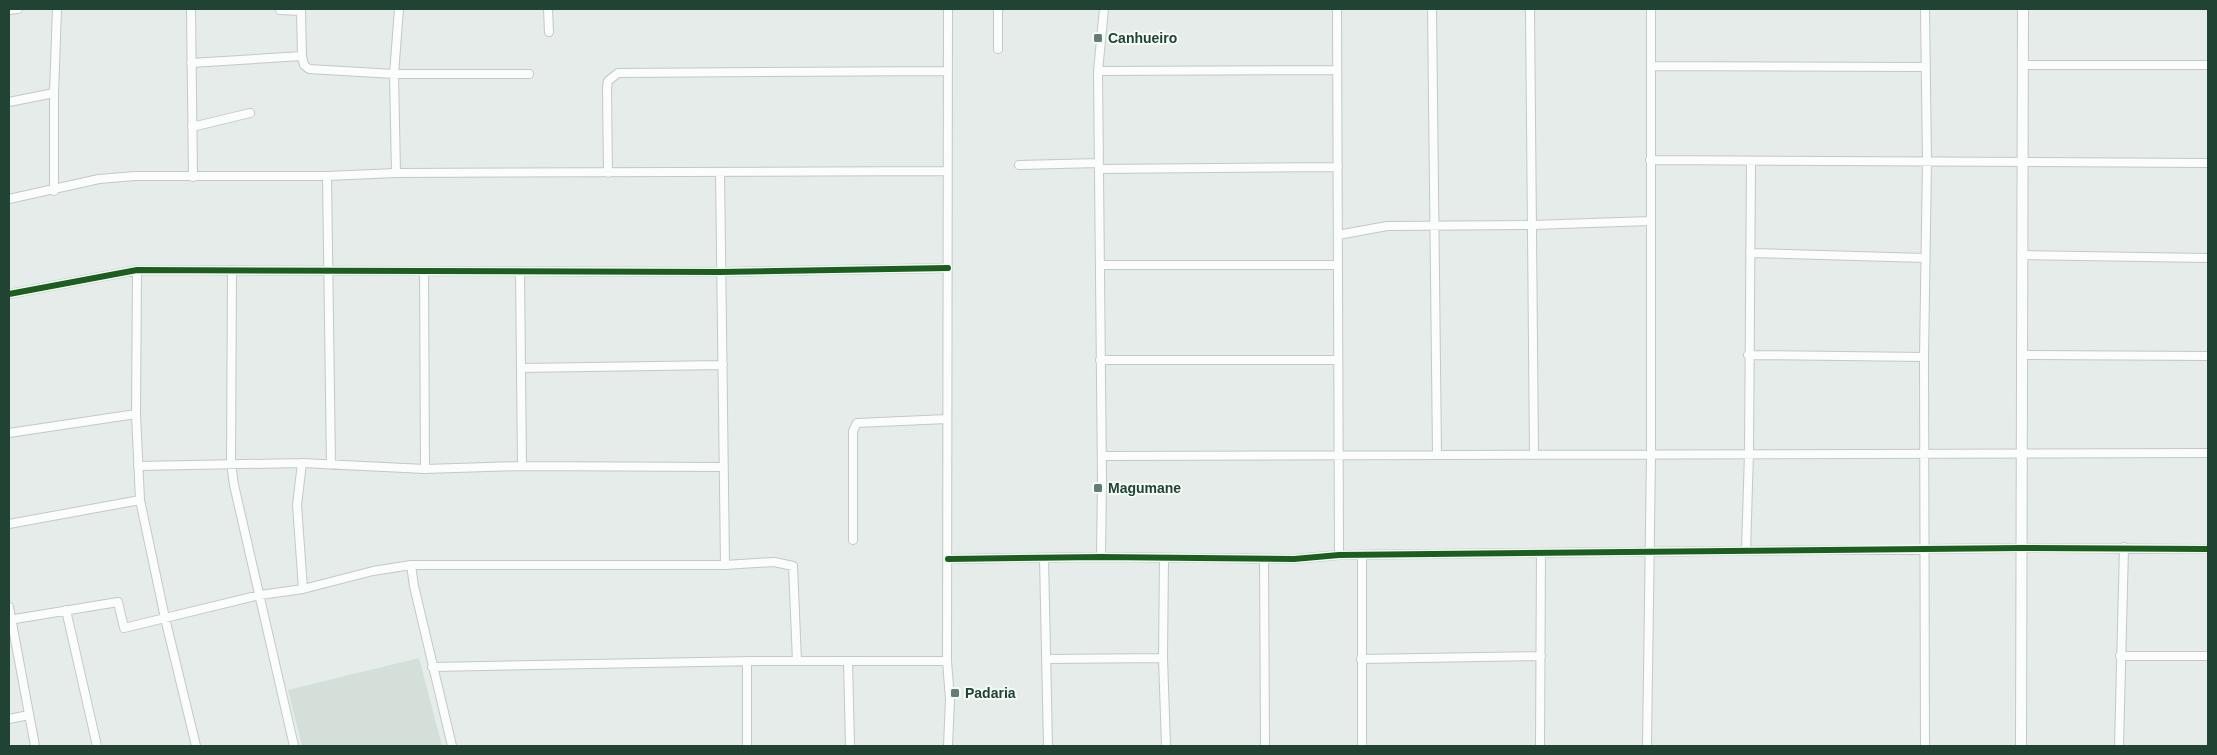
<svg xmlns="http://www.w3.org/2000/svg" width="2217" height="755" viewBox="0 0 2217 755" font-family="Arial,sans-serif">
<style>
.built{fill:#d3dfd8}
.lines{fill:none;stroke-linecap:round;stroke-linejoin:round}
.minor-casing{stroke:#c3c9c6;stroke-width:10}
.tertiary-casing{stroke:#c3c9c6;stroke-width:12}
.minor{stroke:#fbfcfc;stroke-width:8}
.tertiary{stroke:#fbfcfc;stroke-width:10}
.cycleway-casing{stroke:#f4faf6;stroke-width:9}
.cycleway{stroke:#1b5e20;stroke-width:6}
.poi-dot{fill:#657e73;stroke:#f4faf6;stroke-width:2}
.labels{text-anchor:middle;stroke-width:4;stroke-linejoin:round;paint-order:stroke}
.poi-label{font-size:14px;font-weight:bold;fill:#204334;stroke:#f4faf6;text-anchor:start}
</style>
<rect width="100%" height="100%" fill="#e6ece9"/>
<path class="built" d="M419 658 442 746H302L288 690Z"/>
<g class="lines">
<defs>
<path id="minor" d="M191 9 193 177
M280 9V10L301 11 302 56
M548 9 549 32
M948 9 947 661 950 699 948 746
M1337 9 1339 555
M1432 9 1437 454
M1530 9 1534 455
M1925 9 1927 162 1924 357 1925 746
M9 10 18 9
M998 49V9
M191 63 302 56 304 65 309 69 394 74H529
M2023 65H2208
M1651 66 1925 67
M1098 71 1337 70
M9 102 54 93
M192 127 250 113
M1650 160 2208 163
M1019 165 1099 163
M1099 169 1338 167
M720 172 725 565
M396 173 394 74 399 9
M608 173 607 88 608 81 618 73 947 71
M327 176 331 465
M54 191V93L57 9
M9 199 99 179 135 176H327L396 173 947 171
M1338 235 1387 226 1532 225 1650 221
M1750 253 1925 258
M2021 255 2208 258
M1100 265H1338
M137 270 136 414 140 500 165 618 196 746
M232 270 231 463 234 485 294 746
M424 271 425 469
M520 271 522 466
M9 294 137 270 720 272 948 268
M1748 355 1924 357
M2022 355 2208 356
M1100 360H1338
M521 368 723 365
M9 433 136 414
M1102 456 2208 453
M138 466 302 463
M9 524 140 500
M853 540V431L857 423 947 419
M1746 551 1749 453 1751 161
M1362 556V746
M1101 557 1102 480 1098 71 1104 9
M1044 558 1048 746
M1164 558 1163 658 1166 746
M948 559 1101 557 1294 559 1339 555 2021 548 2208 549
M1264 559 1265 746
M411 565 414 586 452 746
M303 589 297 505 302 463 425 469 522 466 722 467
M9 607 35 746
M66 610 97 746
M9 620 118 602 124 628 260 595 303 589 373 571 411 565H725L774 562 793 566 797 661
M2120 656H2208
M1047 659 1163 658
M1361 659 1541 656
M747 661V746
M848 662 850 746
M432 667 756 661H947
M9 719 29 715
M1540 746 1541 553
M1647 746 1651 455V9
M2119 746 2124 547"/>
<path id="tertiary" d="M2021 746 2023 9"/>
</defs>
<use href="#minor" class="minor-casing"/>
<use href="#tertiary" class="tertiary-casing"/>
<use href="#minor" class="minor"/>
<use href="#tertiary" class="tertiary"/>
<defs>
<path id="cycleway" d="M9 294 137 270 720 272 948 268
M948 559 1101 557 1294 559 1339 555 2021 548 2208 549"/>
</defs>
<use href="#cycleway" class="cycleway-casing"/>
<use href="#cycleway" class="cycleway"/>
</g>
<g class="poi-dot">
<rect x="1093" y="33" width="10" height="10" rx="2.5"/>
<rect x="1093" y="483" width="10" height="10" rx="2.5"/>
<rect x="950" y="688" width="10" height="10" rx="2.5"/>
</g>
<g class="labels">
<g class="poi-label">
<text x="1108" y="43">Canhueiro</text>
<text x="1108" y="493">Magumane</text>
<text x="965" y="698">Padaria</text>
</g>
</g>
<rect width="2217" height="755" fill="none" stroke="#204334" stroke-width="20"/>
</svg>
